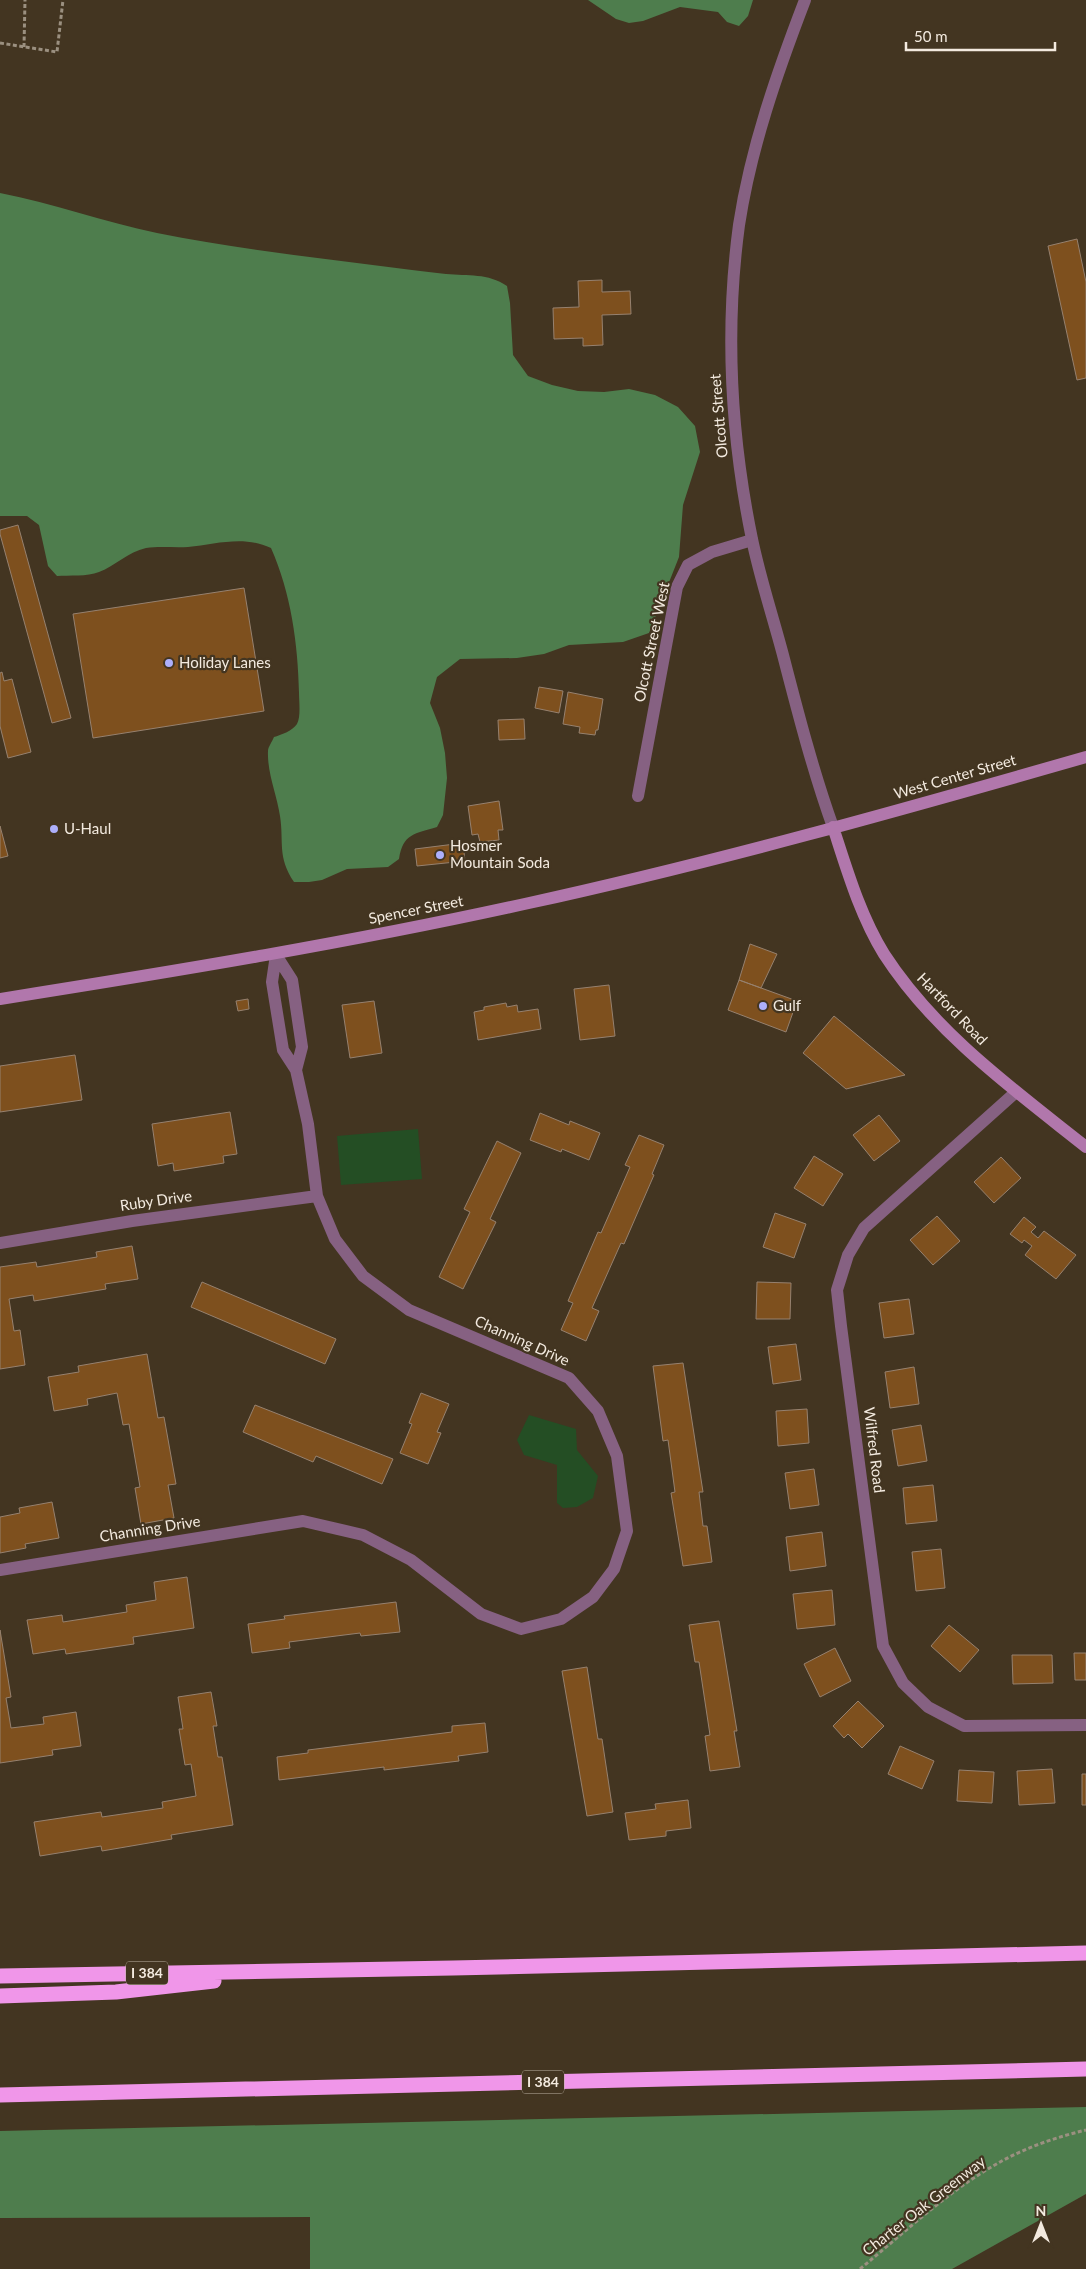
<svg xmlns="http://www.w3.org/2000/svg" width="1086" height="2269" viewBox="0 0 1086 2269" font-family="Lato,sans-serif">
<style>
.green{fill:#244e24}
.forest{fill:#4e7d4d}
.building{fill:#7e501e;stroke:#96816f}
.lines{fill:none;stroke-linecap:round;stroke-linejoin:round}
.path{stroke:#9b9080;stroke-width:3;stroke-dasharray:4 2.5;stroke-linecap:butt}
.minor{stroke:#866182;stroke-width:12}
.tertiary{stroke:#866182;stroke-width:12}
.secondary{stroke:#b177ac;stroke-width:12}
.motorway{stroke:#f096e9;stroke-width:15}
.poi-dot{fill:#adaffb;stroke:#433521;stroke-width:2}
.labels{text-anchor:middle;stroke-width:4.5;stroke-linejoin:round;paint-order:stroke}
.shield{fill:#433521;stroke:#beb4a6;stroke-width:1}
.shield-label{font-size:14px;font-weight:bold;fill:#f3eadf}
.street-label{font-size:15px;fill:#f3eadf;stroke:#433521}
.poi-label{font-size:15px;fill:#f3eadf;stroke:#433521;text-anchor:start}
</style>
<rect width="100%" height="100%" fill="#433521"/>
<path class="green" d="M418 1129 422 1179 341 1185 337 1136Z
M529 1415 576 1429 577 1450 598 1476 593 1498 577 1507 563 1508 557 1503V1465L524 1455 517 1440Z"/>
<path class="forest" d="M588 0H753L748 16 739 26 727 22 718 12 680 7 643 21 629 23 616 19Z
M0 193C53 203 104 222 157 233 241 250 327 259 412 270 423 271 434 273 446 274 468 276 488 273 507 286L510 303 513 355 528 376 552 385 578 391 604 392 629 389 655 395 678 407 695 426 700 452 683 505 679 557 649 633 623 642 569 645 544 654 517 658 460 659 437 677 430 703 440 728 445 753 447 778 443 815 437 827C415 834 403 833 399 859L388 867 347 869 322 880 309 882H294C277 857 284 842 280 816 277 795 267 773 268 751 268 747 272 742 274 737 281 735 292 731 297 724 301 716 299 702 299 693 298 644 291 593 271 548 244 535 216 544 188 547 175 548 160 546 146 548 128 552 115 566 99 572 87 577 69 575 57 576L48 566 39 525 27 516H0Z
M1086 2107V2194L952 2269H310V2217L0 2218V2131Z"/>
<path class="building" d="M1077 239 1086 282V378L1077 380 1048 246Z
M602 280V292L630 291 631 314 602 315 603 345 583 346V338L554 339 553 308 579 307 578 281Z
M18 525 71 718 52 723 0 534V530Z
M244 588 264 711 93 738 73 614Z
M2 672 4 681 12 679 31 752 8 758 0 726V673Z
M539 687 563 691 559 713 535 708Z
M568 692 603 699 598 730H596L595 735 579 733 580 727 563 724Z
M524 719 525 739 499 740 498 720Z
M499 801 503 830H498L499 840 480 842 478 834 472 835 468 806Z
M0 826 8 856 0 858Z
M463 843 465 861 417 866 415 849Z
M750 944 777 954 761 988 739 980Z
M739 980 797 1001 786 1032 728 1010Z
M609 985 615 1036 580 1040 574 989Z
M248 999 249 1009 238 1011 236 1001Z
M374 1001 382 1053 350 1058 342 1005Z
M506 1003 507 1007 517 1005 518 1012 538 1009 541 1029 478 1040 474 1012 484 1010V1007Z
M834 1016 905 1075 846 1089 803 1053Z
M75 1055 82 1100 0 1112V1066Z
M230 1112 237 1154 223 1156 224 1163 174 1171 173 1163 158 1166 152 1124Z
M540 1113 569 1125 570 1121 600 1133 589 1160 562 1149 561 1152 530 1140Z
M879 1115 900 1141 874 1161 853 1135Z
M639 1135 664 1145 652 1174 654 1175 624 1244 621 1243 592 1308 599 1311 586 1341 561 1330 573 1303 568 1301 598 1232 601 1233 630 1167 625 1165Z
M497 1141 521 1153 490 1219 496 1222 463 1289 439 1277 470 1212 464 1209Z
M814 1156 843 1174 823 1206 794 1188Z
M1001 1157 1021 1178 994 1203 974 1182Z
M775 1213 806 1224 794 1258 763 1247Z
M937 1216 960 1241 933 1265 910 1240Z
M1024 1217 1036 1227 1031 1232 1038 1238 1044 1231 1076 1255 1056 1279 1025 1255 1032 1246 1024 1240 1022 1243 1010 1234Z
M132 1246 138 1279 105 1284 106 1289 34 1301 33 1295 9 1299 14 1331 20 1330 25 1365 0 1369V1267L36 1262 37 1267 97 1257 96 1252Z
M202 1282 336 1339 325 1364 191 1307Z
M757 1282 791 1283 790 1319H756Z
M909 1299 914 1334 884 1338 879 1303Z
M796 1344 801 1380 773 1384 768 1347Z
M147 1354 158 1418 164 1417 176 1484 168 1485 174 1518 141 1524 135 1488 140 1487 129 1424 123 1425 117 1393 87 1399 88 1405 54 1411 48 1377 79 1372 78 1366Z
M683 1363 703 1492H699L703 1526H707L712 1562 683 1566 671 1493 675 1492 668 1440 663 1441 653 1366Z
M914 1367 919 1404 890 1408 885 1372Z
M421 1393 449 1404 437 1432 441 1433 428 1464 400 1453 412 1424 409 1423Z
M255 1405 393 1459 382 1484 316 1456 313 1462 243 1432Z
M807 1409 809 1443 778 1446 776 1411Z
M921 1425 927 1461 898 1466 892 1430Z
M814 1469 819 1505 790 1509 785 1473Z
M933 1485 937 1521 906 1524 903 1488Z
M52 1502 59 1538 25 1544 26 1548 0 1553V1517L20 1513 19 1508Z
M822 1532 826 1566 790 1571 786 1537Z
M941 1549 945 1588 916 1591 912 1552Z
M187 1577 194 1628 133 1637 134 1644 66 1654 65 1649 33 1654 27 1620 62 1615 63 1622 127 1612 126 1605 156 1600 154 1582Z
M832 1590 835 1625 797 1629 793 1594Z
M396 1602 400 1632 361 1636 360 1633 289 1642 290 1648 252 1653 248 1624 285 1619 284 1616Z
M719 1621 737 1731H734L740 1767 710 1771 705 1736 710 1735 699 1662H695L689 1625Z
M949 1625 979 1650 960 1672 931 1646Z
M0 1630 11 1697 6 1698 11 1728 44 1724 43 1717 76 1712 81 1746 52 1750 53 1755 0 1763Z
M835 1648 851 1681 820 1697 804 1664Z
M1074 1653H1086V1680H1075Z
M1012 1655H1052L1053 1683 1013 1684Z
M587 1667 598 1739H602L613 1812 587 1816 562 1671Z
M211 1692 217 1726H213L218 1757H222L233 1825 171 1835 172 1839 102 1851 101 1846 40 1856 34 1822 101 1812 102 1817 163 1808 162 1802 196 1796 191 1764 185 1765 179 1729H183L178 1697Z
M858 1701 884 1726 862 1748 848 1734 844 1738 833 1726Z
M485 1723 488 1752 458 1756 459 1761 384 1770V1767L279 1780 277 1757 308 1753V1750L452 1732V1726Z
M900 1746 934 1761 922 1789 888 1774Z
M1052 1769 1055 1803 1019 1805 1017 1771Z
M959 1770 994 1772 992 1803 957 1801Z
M1082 1774H1086V1805H1082Z
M688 1800 691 1828 666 1831V1836L629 1840 625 1813 656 1809 655 1804Z"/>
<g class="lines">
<path class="path" d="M0 43 57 52 63 0
M24 47 25 0
M860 2269C905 2232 949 2190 1000 2162 1027 2147 1057 2137 1086 2130"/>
<path class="minor" d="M638 796 677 587 688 565 712 552 752 540
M276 955 292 980 302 1047 296 1070
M1016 1092 864 1228 848 1255 837 1290 841 1326 883 1646 903 1683 928 1707 964 1726 1086 1725
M0 1243 132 1221 317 1196
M0 1570 303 1521 363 1535 411 1560 481 1614 521 1629 561 1619 593 1597 614 1569 627 1531 617 1456 598 1411 569 1378 409 1310 363 1276 335 1239 317 1196 308 1124 296 1070 283 1050 272 982 276 955"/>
<path class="tertiary" d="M805 0C777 73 751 147 739 225 725 329 731 437 752 539 760 578 773 617 783 655 798 713 813 771 833 827"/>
<path class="secondary" d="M833 827C847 870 860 915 884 954 935 1033 1013 1089 1086 1147
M0 999C177 971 353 942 529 903 716 862 901 810 1086 757"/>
<path class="motorway" d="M0 1976 453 1968 1086 1953
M0 1996 116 1992 214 1981
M0 2095 1086 2069"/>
</g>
<g class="poi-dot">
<circle cx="169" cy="663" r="5"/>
<circle cx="54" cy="829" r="5"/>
<circle cx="440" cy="855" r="5"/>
<circle cx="763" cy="1006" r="5"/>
</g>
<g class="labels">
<g class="shield">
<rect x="126" y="1961.5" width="42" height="23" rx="4"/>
<rect x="522" y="2070.5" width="42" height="23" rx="4"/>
</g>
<g class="shield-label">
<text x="147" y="1978">I 384</text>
<text x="543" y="2087">I 384</text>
</g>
<g class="street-label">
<text transform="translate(719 416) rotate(-95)" y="5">Olcott Street</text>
<text transform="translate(652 642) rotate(-78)" y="5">Olcott Street West</text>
<text transform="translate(955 777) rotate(-16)" y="5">West Center Street</text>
<text transform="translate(416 910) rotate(-11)" y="5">Spencer Street</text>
<text transform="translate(952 1009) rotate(46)" y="5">Hartford Road</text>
<text transform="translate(156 1201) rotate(-8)" y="5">Ruby Drive</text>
<text transform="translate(522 1341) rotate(24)" y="5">Channing Drive</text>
<text transform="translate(874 1450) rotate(83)" y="5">Wilfred Road</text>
<text transform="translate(150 1529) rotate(-9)" y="5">Channing Drive</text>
<text transform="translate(924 2206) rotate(-38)" y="5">Charter Oak Greenway</text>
</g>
<g class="poi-label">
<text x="179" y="668">Holiday Lanes</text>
<text x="64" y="834">U-Haul</text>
<text x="450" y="851">Hosmer<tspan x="450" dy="17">Mountain Soda</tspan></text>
<text x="773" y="1011">Gulf</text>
</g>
</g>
<g transform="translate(1041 2224)" stroke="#433521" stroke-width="4" paint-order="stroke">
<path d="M0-4L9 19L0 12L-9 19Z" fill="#f3eadf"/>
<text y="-8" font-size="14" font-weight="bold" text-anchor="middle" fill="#f3eadf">N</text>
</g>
<path d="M906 42v8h149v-8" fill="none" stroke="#f3eadf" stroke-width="2.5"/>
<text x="914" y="42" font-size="15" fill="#f3eadf" stroke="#433521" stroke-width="4" paint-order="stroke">50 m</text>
</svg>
